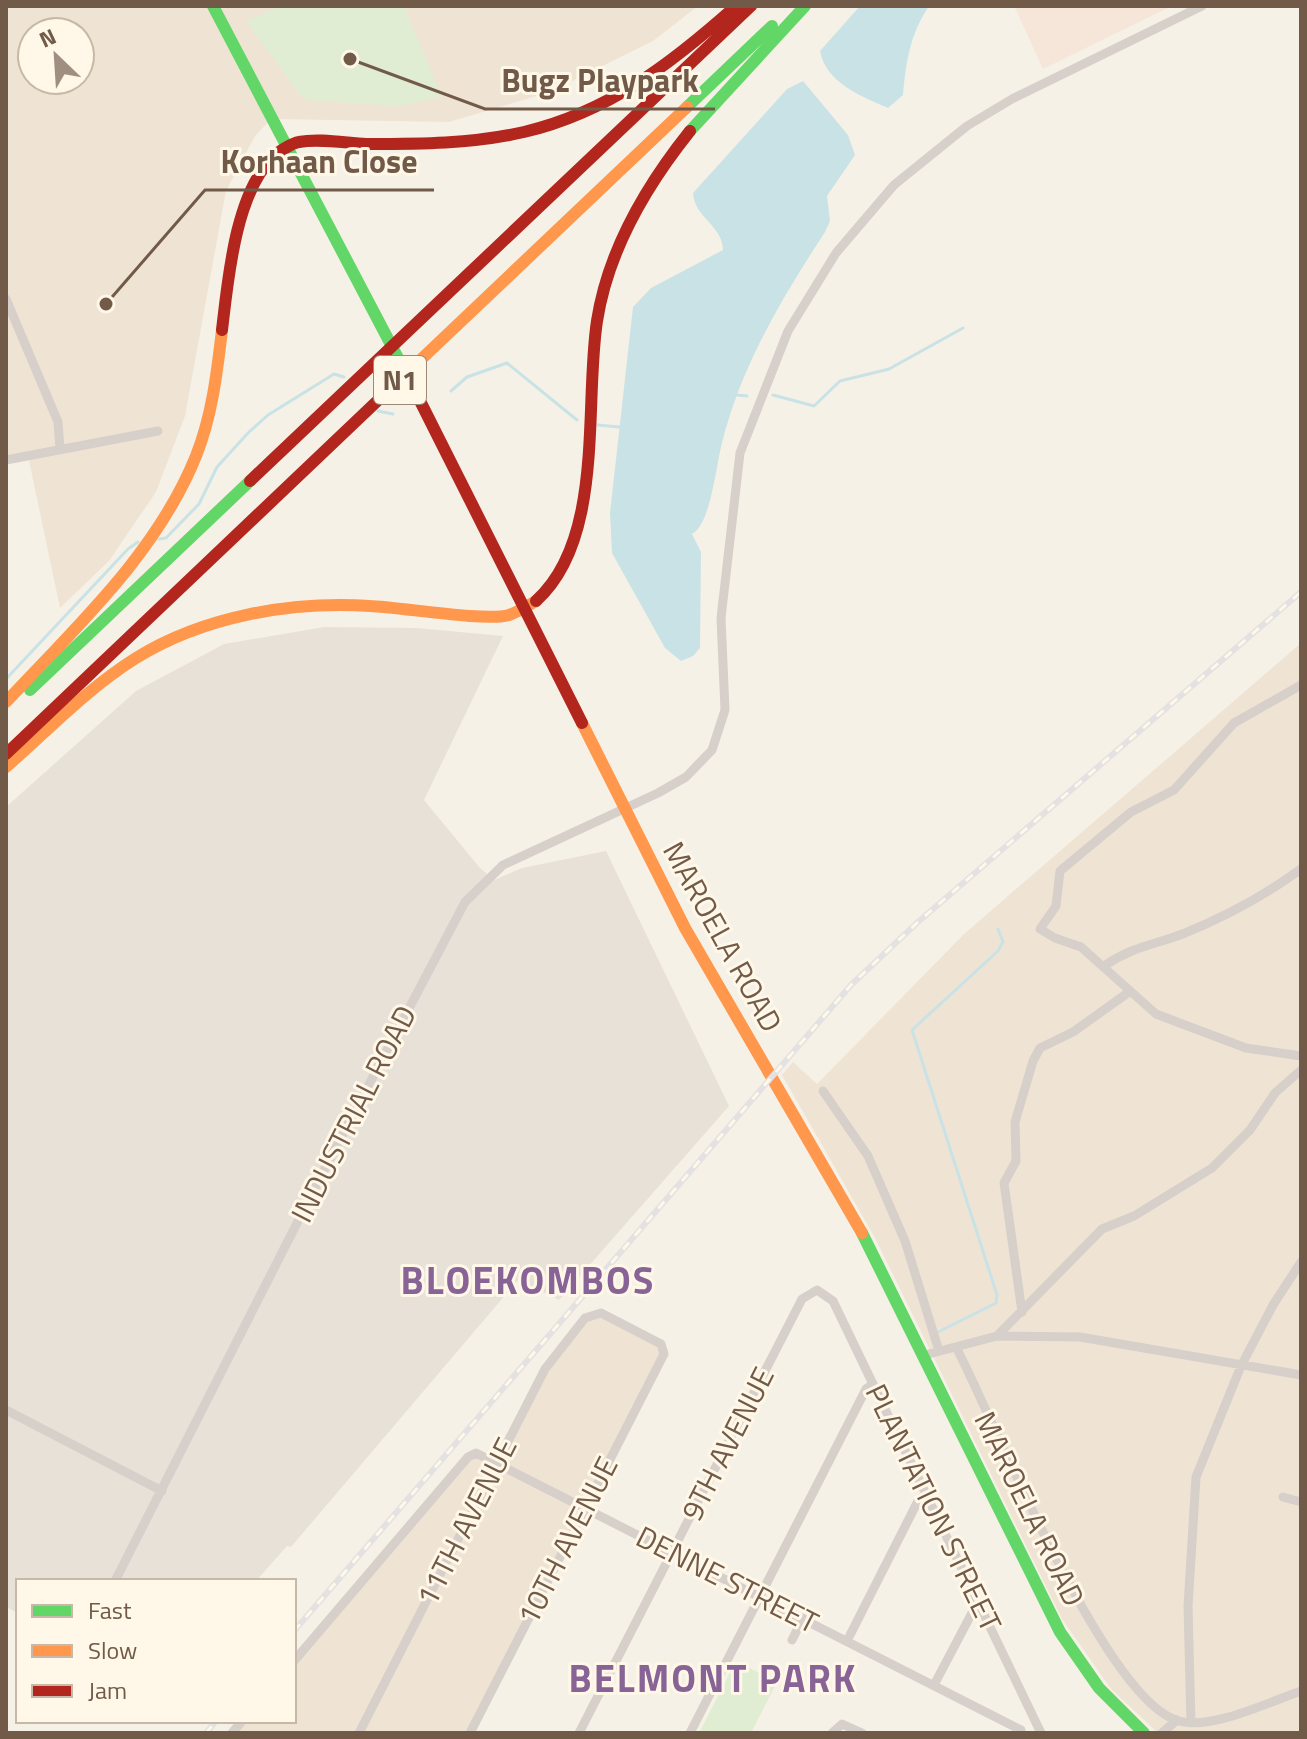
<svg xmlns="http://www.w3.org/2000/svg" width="1307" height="1739" viewBox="0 0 1307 1739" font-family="'Titillium Web',sans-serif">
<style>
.residential{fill:#efe4d4;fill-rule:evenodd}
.commercial{fill:#f6e6da}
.industrial{fill:#e8e1d8}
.green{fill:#e0edd2}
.water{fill:#c9e2e6}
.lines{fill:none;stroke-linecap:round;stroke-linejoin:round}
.stream{stroke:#c9e2e6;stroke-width:3}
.street{stroke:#d7cfc9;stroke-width:9}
.fast{stroke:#63d668;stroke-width:12}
.slow{stroke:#ff974d;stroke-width:12}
.jam{stroke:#b3261e;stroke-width:12}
.rail-casing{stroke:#e4e1e3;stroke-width:6}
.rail{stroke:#fff7e7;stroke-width:3;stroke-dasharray:9;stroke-linecap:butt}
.labels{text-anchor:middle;stroke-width:6;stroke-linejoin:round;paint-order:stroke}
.shield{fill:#fff7e7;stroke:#9c8978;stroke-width:2}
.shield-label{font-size:28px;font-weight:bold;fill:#725a48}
.street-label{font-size:30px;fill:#725a48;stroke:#fff7e7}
.district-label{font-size:38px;font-weight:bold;letter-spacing:2px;fill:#886496;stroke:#fff7e7}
.leader{fill:none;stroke:#725a48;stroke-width:3}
.callout-dot{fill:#725a48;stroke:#fff7e7;stroke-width:3}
.callout-label{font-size:32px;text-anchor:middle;font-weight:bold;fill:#725a48;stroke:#fff7e7;stroke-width:6;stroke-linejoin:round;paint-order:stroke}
</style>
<rect width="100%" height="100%" fill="#f6f1e7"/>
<path class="residential" d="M6 6H698L653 41 550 92 449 122 271 119 255 136 226 191 185 416 156 492 109 561 60 608 28 456 6 460ZM32 32H80V80H32Z
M1301 643V1733H1158L1111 1689 1062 1619 875 1238 782 1075 793 1062 817 1084 964 934Z
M592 1313 664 1347 470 1733H233L243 1721H294V1661L473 1454 496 1462 544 1369Z"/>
<path class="commercial" d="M1014 6H1172L1043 69Z"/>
<path class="industrial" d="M324 627 417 628 503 636 424 800 480 868 494 880 522 868 606 851 729 1106 559 1300 518 1280 291 1547 287 1546 256 1581H18V1613L6 1607V807L136 691 224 644Z"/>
<path class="green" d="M281 6H404L442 97 398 106 304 100 246 21Z
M736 1661 777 1682 751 1733H699Z"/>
<path class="water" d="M860 6H929C910 34 906 62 903 95L888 108C861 96 826 83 820 51Z
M803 81 848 135 855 155 827 196 830 221 825 232C782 298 741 366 722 443 716 465 711 524 692 534L701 552 700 648 693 656 681 661 665 648 612 553 610 513 633 307 651 288 723 250C723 226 694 217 693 193L787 89Z"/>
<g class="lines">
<path class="stream" d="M451 391 467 377 507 363 577 420
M737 395 747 396
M773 395 814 406 840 381 889 369 963 328
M378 411 393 414
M598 425 619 427
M159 539 166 538 199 504 217 467 248 433 268 415 334 374 344 377
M6 679 128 549 138 542
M938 1332 996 1303 997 1295 912 1030 998 951 1003 942 998 929"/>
<path class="street" d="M6 299 58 422 60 449
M6 460 158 431
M1301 685 1234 723 1174 790 1131 812 1060 871 1056 906 1040 929 1055 938 1081 947 1156 1014 1246 1048 1301 1056
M1104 966C1133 946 1155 945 1185 933 1227 916 1264 896 1301 869
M823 1091 868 1156 905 1241 939 1351
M1022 1312 1004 1183 1016 1161 1015 1122 1033 1061 1040 1048 1073 1032 1129 992
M997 1336 1102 1229 1134 1216 1212 1168 1250 1130 1275 1093 1301 1070
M956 1347C995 1421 1104 1701 1179 1721 1212 1730 1269 1702 1301 1691
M925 1355 997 1336 1080 1337 1301 1375
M6 1410 162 1491
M1283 1497 1301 1502
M115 1581 324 1170 465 902 503 865 658 793 686 777 712 750 725 710 721 618 740 453 788 331 836 253 894 185 967 126 1012 99 1202 6
M792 1640 803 1618
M847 1641 919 1499 926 1495
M294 1661 468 1457 476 1453 1021 1730
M934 1685 974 1609 980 1606
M1191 1723 1188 1606 1196 1477 1241 1366 1273 1305 1301 1262
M232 1733 242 1721
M359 1733 545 1369 585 1318 601 1313 661 1344 664 1354 470 1733
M579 1733 802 1299 817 1290 833 1301 1041 1733
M690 1733 866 1389 873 1384
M832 1733 842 1724 862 1733
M1162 1733 1177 1720"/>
<path class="fast" d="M213 6 409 379
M687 107 772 26
M690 131 805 6
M30 690 250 481
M862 1233 1060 1632 1099 1688 1144 1733"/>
<path class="slow" d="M413 367 687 107
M6 702C76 627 157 553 196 456 212 416 217 373 222 330
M582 723 685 928 862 1233
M6 767C48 730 88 688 136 658 204 616 291 601 370 606 400 607 486 622 509 615 518 612 527 606 536 601"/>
<path class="jam" d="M222 330C228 280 235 194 273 157 278 152 292 143 299 142 319 138 346 143 366 144 419 144 472 144 524 132 609 112 672 63 736 6
M409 379 582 723
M250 481 751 6
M536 601C605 539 584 405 597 321 608 250 646 186 690 131
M6 754 413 367"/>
<defs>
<path id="rail" d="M294 1631 851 985 918 922 1301 592
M206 1733 216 1721"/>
</defs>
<use href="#rail" class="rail-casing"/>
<use href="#rail" class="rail"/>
</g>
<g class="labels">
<rect class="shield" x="374" y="356" width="52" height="48" rx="6"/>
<g class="shield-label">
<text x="400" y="390">N1</text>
</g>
<g class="street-label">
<text transform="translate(722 937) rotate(61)" y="10">MAROELA ROAD</text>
<text transform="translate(354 1114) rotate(-63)" y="10">INDUSTRIAL ROAD</text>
<text transform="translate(728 1444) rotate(-63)" y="10">9TH AVENUE</text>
<text transform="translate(933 1508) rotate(64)" y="10">PLANTATION STREET</text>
<text transform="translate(1029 1509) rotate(64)" y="10">MAROELA ROAD</text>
<text transform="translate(467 1522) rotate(-63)" y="10">11TH AVENUE</text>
<text transform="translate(568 1541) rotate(-63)" y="10">10TH AVENUE</text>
<text transform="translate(727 1580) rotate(27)" y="10">DENNE STREET</text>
</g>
<g class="district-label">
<text x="528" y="1294">BLOEKOMBOS</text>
<text x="713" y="1692">BELMONT PARK</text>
</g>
</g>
<path class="leader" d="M350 59L485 109H715M106 304L205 190H434"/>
<g class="callout-dot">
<circle cx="350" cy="59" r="8"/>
<circle cx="106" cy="304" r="8"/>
</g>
<g class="callout-label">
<text x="600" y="92">Bugz Playpark</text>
<text x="319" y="173">Korhaan Close</text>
</g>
<rect width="1307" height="1739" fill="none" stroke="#725a48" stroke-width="16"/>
<rect x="16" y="1579" width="280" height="144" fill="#fff7e7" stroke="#c7b8a7" stroke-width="2"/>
<rect x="32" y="1605" width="40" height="12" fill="#63d668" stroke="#c7b8a7" stroke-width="2"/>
<text x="88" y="1619" font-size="24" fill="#725a48">Fast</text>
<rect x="32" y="1645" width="40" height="12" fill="#ff974d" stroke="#c7b8a7" stroke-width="2"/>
<text x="88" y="1659" font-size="24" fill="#725a48">Slow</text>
<rect x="32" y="1685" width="40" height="12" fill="#b3261e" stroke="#c7b8a7" stroke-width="2"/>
<text x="88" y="1699" font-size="24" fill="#725a48">Jam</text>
<g transform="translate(56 56) rotate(335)"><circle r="38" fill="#fff7e7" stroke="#c7b8a7" stroke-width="2"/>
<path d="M0-6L14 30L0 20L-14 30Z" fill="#a08f80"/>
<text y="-12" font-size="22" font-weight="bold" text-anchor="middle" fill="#725a48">N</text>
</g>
</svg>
